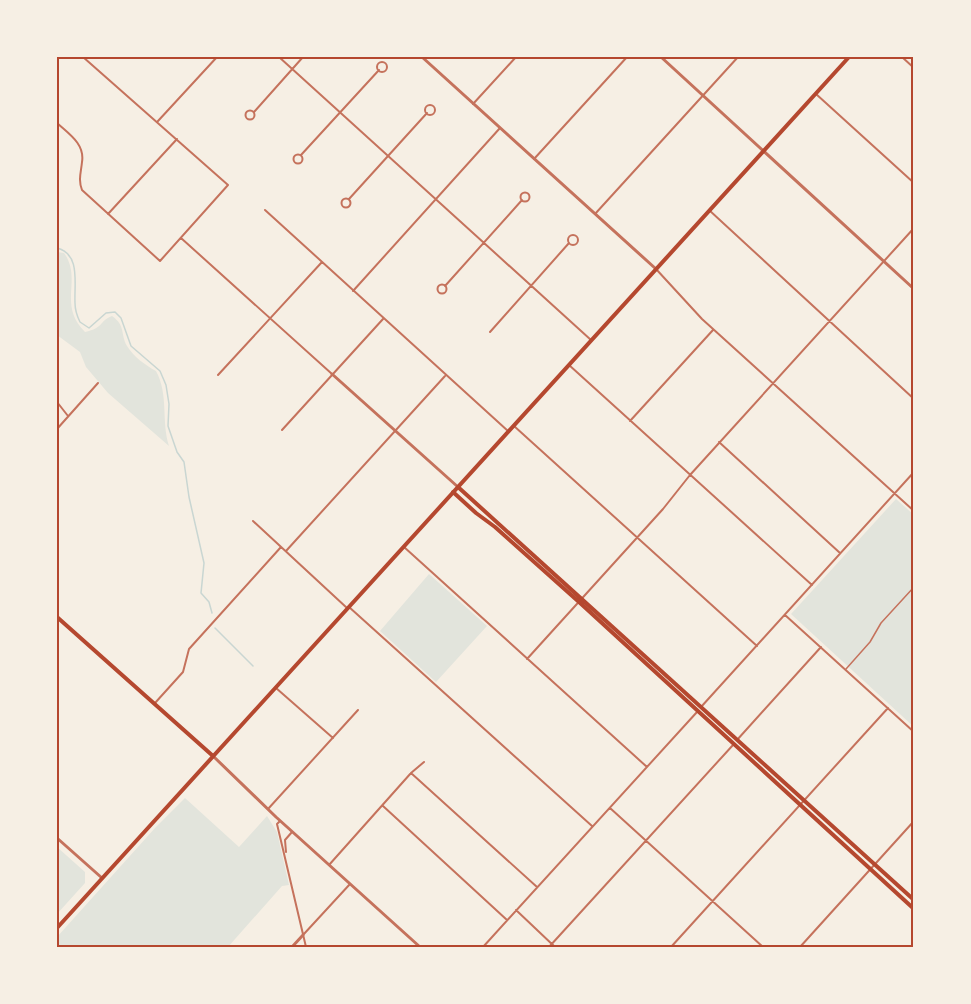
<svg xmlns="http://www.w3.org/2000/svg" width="971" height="1004" viewBox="0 0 971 1004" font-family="'Nunito Sans',sans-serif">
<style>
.green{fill:#e2e4dc}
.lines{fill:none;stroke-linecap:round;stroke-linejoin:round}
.stream{stroke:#c9d6d2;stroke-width:1.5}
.service{stroke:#c5725c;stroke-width:1.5}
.minor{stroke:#c5725c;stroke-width:2}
.tertiary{stroke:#c5725c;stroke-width:3}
.secondary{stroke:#b5482f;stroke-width:4}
.primary{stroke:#b5482f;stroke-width:4}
.neatline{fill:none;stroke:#b5482f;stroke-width:2}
</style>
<rect width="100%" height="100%" fill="#f6efe4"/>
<path class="green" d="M57 252 64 253C83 279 57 305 85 332 104 328 99 321 112 316 126 326 120 333 127 346 134 357 145 365 156 371 169 395 161 421 169 446L108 393 86 367 80 352 57 335Z
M896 499 914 515V727L791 614Z
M429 574 487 626 436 682 380 631Z
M185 798 239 847 267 816 277 832 289 885 282 886 228 947H57V937L155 828Z
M57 847 85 872V883L57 914Z"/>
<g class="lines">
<path class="stream" d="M57 248C81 254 74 284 75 303 75 309 77 316 80 322L89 328 106 313 115 312 121 318 131 346 160 371 166 385 169 404 168 426 177 452 184 462 189 497 204 563 201 593 209 602 212 613
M215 628 253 666"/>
<path class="service" d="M846 669 870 642 881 623 914 587"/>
<path class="minor" d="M279 57 591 340
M902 57 914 68
M377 67a5 5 0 1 1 10 0a5 5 0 1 1-10 0Z
M816 94 914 183
M473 104 516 57
M425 110a5 5 0 1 1 10 0a5 5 0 1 1-10 0Z
M245.5 115a4.5 4.5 0 1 1 9 0a4.5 4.5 0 1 1-9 0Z
M254 112 303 57
M158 121 217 57
M57 123C69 134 85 144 82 162 81 173 78 179 82 190L160 261 228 185 83 57
M293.5 159a4.5 4.5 0 1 1 9 0a4.5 4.5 0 1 1-9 0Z
M301 155 379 70
M534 159 627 57
M520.5 197a4.5 4.5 0 1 1 9 0a4.5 4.5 0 1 1-9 0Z
M341.5 203a4.5 4.5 0 1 1 9 0a4.5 4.5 0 1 1-9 0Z
M349 199 427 113
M265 210 508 431
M709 210 914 399
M108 214 177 139
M595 214 738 57
M568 240a5 5 0 1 1 10 0a5 5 0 1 1-10 0Z
M181 238 332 374
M656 269 702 319 914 511
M437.5 289a4.5 4.5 0 1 1 9 0a4.5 4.5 0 1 1-9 0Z
M445 286 522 200
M353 291 500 128
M490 332 569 243
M569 365 812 585
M218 375 322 262
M57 402 68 416
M630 421 713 330
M514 426 757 646
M57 429 98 383
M282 430 383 319
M719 442 840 553
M253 521 347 608
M404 547 647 767
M286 551 445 376
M349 607 592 826
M785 615 914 732
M527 659 663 509 690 475 914 228
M276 688 333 738
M155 703 183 672 189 649 281 547
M701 707 914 472
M737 740 821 647
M411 773 537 887
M383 806 507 920
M610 808 763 947
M268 809 358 710
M280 821 277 824 306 947
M286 852 285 840 292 832
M329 865 411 773 424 762
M516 910 555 947
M303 935 350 884
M483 947 697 712
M549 947 733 745
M671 947 888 708
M800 947 914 821"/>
<path class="tertiary" d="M422 57 656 269
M661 57 914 289
M332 374 458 487
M213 756 276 817 420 947
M57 838 102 878
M292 947 303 935"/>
<path class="secondary" d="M458 487 914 900
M453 492 476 513 495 527 579 602 914 909
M57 617 213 756"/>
<path class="primary" d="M57 928 849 57"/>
</g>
<rect width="971" height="1004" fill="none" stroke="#f6efe4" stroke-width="117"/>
<rect x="58" y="58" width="854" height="888" class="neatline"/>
</svg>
